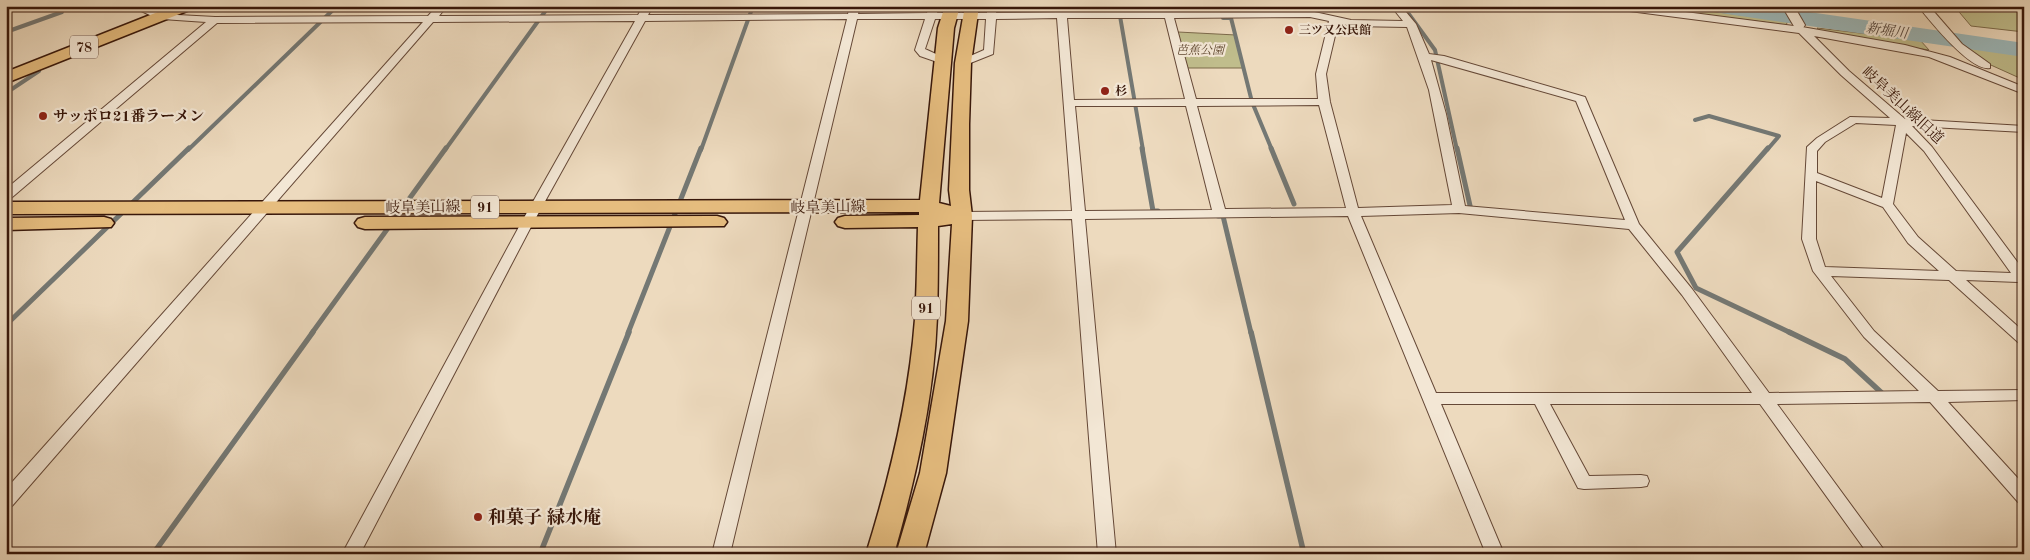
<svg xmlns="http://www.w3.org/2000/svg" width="2030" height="560" viewBox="0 0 2030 560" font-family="'Old Standard TT','Noto Serif JP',serif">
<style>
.green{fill:#c0bd8c;stroke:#7c6a4b}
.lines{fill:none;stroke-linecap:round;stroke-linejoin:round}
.stream-far2{stroke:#747874;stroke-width:4}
.stream-far1{stroke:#747874;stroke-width:5}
.stream{stroke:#747874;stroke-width:5.5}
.river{fill:#9cb8ba;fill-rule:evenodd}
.minor-casing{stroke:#654837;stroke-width:2}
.tertiary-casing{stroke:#654837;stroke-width:2}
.primary-casing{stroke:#38170a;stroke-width:3}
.minor{fill:#f3e7d5;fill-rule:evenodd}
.tertiary{fill:#f3e7d5;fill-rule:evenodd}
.primary{fill:#e6bd7f;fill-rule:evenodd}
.poi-dot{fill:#8f2418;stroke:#f3e7d5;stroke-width:2}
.labels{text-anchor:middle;stroke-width:4.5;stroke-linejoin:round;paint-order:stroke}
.far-poi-label{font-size:12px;font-weight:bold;fill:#38170a;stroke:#f3e7d5;text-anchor:start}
.far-park-label{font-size:12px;font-style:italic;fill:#614931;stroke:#f3e7d5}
.far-water-label{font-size:14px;font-style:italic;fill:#56473f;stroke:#f3e7d5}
.shield{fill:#f3e7d5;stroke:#705547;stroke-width:1}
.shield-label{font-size:14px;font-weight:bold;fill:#38170a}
.street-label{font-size:15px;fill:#38170a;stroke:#f3e7d5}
.poi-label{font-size:15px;font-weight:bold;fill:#38170a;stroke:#f3e7d5;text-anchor:start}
.near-poi-label{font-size:18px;font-weight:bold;fill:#38170a;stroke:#f3e7d5;text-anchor:start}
</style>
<rect width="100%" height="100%" fill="#eddabe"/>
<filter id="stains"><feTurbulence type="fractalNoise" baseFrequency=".004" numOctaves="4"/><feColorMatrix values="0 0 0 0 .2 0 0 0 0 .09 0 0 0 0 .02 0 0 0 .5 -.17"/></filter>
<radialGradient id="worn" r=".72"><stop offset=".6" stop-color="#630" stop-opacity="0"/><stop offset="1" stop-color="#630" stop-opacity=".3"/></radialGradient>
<path class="green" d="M1637 6H1671L1788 21 1786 25Z
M1954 6H2024V32L1971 26Z
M1817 28 1920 40 1929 50 1823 34Z
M1178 32 1236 35 1244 68H1184Z
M1960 45 2024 51V80L1982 61Z"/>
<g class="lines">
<path class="stream-far2" d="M1403 6 1435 50 1457 150
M1124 16H1120L1143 150
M1223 18H1231V6
M1231 18 1252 102 1272 150
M6 32 62 12
M6 93 39 71
M1695 120 1709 116 1779 136 1767 150
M188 150 337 6
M445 150 549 6
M701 150 753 6"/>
<path class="stream-far1" d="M1142 148 1153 211H1158
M1271 148 1294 204
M1457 148 1471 210
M1768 148 1677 252 1696 288 1791 333
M1218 216H1223L1251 333
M6 325 189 148
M312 333 446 148
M628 333 701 148"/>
<path class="stream" d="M1251 332 1304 554
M1789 332 1845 359 1884 395
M153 554 313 332
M540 554 629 332"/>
<path class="river" d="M1709 6H1768L2024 43V57L1720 13 1712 11Z"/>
<defs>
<path id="minor" d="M437 6H447L439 16 638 15 643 6H653L648 15 848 14 850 6H860L858 14 927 13 929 6H939L937 13H987V6H997L996 13 1057 12V6H1065L1066 12 1310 11 1351 20 1403 21 1391 6H1401L1416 24 1429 54 1444 56 1585 97 1639 224 1692 289 1769 393 1919 391 1864 337 1813 271 1802 239 1807 147 1817 138 1850 117 1890 118 1841 75 1799 33 1614 9 1609 6H1639L1802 27 1905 45 1950 57 2024 87V94L1929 57 1814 36 1849 71 1905 119 2024 126V132L1912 126 1932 147 2024 271V285L2018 282 1966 280 2024 332V345L2019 343 1949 280 1831 276 1874 331 1938 391 2024 390V400L1948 402 2024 485V504L2018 502 1930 402 1777 404 1887 554H1868L1760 404H1550L1589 476 1641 475 1647 476 1649 481 1647 486 1641 487 1584 489 1578 488 1535 404H1441L1504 554H1486L1348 216 1085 219 1116 554H1098L1072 219 962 220 956 216 962 212 1072 211 1057 18 996 19 993 54 963 66 958 63 959 61 984 50 986 19H935L925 49 947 59V63L943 64 920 56 915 50 925 19H857L730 554H712L847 19 645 21 533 223 360 554H342L521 223 635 21 433 22 12 506 6 508V489L423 22 217 23 10 199 6 200V189L206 22 162 19 157 16 159 14 215 17 428 16ZM1310 17 1329 21 1316 74 1318 99H1196L1174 18ZM1067 18H1165L1185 99 1074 100ZM1338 23 1351 26 1407 27 1429 90 1452 205 1358 208 1330 102 1326 74ZM1431 60 1576 101 1625 220 1465 206 1446 114ZM1319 105 1346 208 1225 209 1197 106ZM1075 106H1186L1212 210 1085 211ZM1856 123 1896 125 1882 198 1817 173V151L1825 142ZM1906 133 1924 151 2011 273 1956 271 1918 237 1893 204ZM1816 181 1883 207 1908 243 1939 271 1825 267 1816 239ZM1459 213 1629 229 1682 295 1752 393H1436L1361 216Z
M1918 6H1929L1962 44 1990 64V68C1971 72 1930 21 1918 6Z"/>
<path id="tertiary" d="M131 6H148L168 16 162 20 158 19Z
M1782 6H1794L1805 25 1803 28H1795Z"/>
<path id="primary" d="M173 6H194L192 9 6 83V72Z
M945 6H960L954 28 939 203 951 206 949 190 955 63 965 6H979L971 63 969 124V190L972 216 968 321 946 473 924 554H896L920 473 946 321 952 224 938 226C938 256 938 287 937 317 934 398 916 477 894 554H866C890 477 909 399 915 319 917 288 917 258 918 227L845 228 838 226 835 222 838 218 845 216 919 215V212L6 214V202L920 200 938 28Z
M717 216 724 218 727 222 724 226 365 229 358 227 355 223 358 219 365 217Z
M104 217 111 219 114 223 111 227 6 230V218Z"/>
</defs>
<use href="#minor" class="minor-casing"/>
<use href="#tertiary" class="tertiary-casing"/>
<use href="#primary" class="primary-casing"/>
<use href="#minor" class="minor"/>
<use href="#tertiary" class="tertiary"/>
<use href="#primary" class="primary"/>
</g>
<g class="poi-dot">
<circle cx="1289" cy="30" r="5"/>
<circle cx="1105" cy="91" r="5"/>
<circle cx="43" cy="116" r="5"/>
<circle cx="478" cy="517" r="5"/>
</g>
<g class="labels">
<g class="far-poi-label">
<text x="1299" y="34">三ツ又公民館</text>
<text x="1115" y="95">杉</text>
</g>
<g class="far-park-label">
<text x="1200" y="54">芭蕉公園</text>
</g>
<g class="far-water-label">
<text transform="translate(1887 30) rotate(8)" y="5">新堀川</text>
</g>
<g class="shield">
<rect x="70" y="35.5" width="28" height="23" rx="4"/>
<rect x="471" y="195.5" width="28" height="23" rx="4"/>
<rect x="912" y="296.5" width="28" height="23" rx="4"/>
</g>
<g class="shield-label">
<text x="84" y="52">78</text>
<text x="485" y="212">91</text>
<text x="926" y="313">91</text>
</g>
<g class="street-label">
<text transform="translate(1903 105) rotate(43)" y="5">岐阜美山線旧道</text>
<text transform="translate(423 207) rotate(-1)" y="5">岐阜美山線</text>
<text transform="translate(828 207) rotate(-1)" y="5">岐阜美山線</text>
</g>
<g class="poi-label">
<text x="53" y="121">サッポロ21番ラーメン</text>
</g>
<g class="near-poi-label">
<text x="488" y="523">和菓子 緑水庵</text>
</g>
</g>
<rect width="2030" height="560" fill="none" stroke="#eddabe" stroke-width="25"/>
<rect x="8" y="8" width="2015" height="545" fill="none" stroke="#38170a" stroke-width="2.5"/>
<rect x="12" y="12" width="2005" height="535" fill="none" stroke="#38170a"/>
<rect width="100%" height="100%" filter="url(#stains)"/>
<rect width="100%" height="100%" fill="url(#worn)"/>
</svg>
